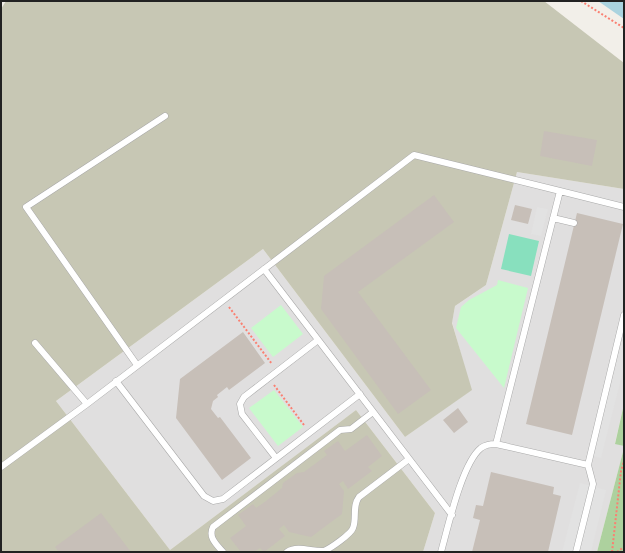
<svg xmlns="http://www.w3.org/2000/svg" width="625" height="553" viewBox="0 0 625 553" font-family="Overpass,sans-serif">
<style>
.residential{fill:#e0dfdf}
.construction{fill:#c7c7b4}
.forest{fill:#add19e}
.park{fill:#c8facc}
.pitch{fill:#88e0be}
.parking{fill:#e2e2e2}
.water{fill:#aad3df}
.building{fill:#c7bfb8}
.lines{fill:none;stroke-linecap:round;stroke-linejoin:round}
.lane-casing{stroke:#a9a9a9;stroke-width:7}
.path{stroke:#fa8072;stroke-width:2;stroke-dasharray:2 2;stroke-linecap:butt}
.lane{stroke:#fff;stroke-width:6}
</style>
<rect width="100%" height="100%" fill="#f2efe9"/>
<path class="residential" d="M517 172 624 189V404L615 443 624 446V448L597 552H423L435 513 356 410 170 550 56 401 263 249 405 437 471 390 452 322 455 306 486 285Z"/>
<path class="construction" d="M6 1H544L624 63V189L517 172 486 285 455 306 452 323 472 390 405 437 263 249 56 401 170 550 356 410 435 513 423 552H1V9Z"/>
<path class="forest" d="M624 404V446L615 444Z
M624 448V552H597Z"/>
<path class="park" d="M498 280 528 288 504 388 456 328 461 307 469 300 497 285Z
M281 305 303 334 273 357 251 328Z
M274 390 303 427 278 446 249 408Z"/>
<path class="pitch" d="M509 234 539 241 531 276 501 269Z"/>
<path class="parking" d="M537 207 548 209 541 236 531 234Z
M624 333V367L601 458 593 456Z
M580 483 606 490 591 552H562Z"/>
<path class="water" d="M598 1H624V19Z"/>
<path class="building" d="M544 131 597 140 592 166 540 156Z
M434 195 454 222 358 292 431 390 398 414 321 309 324 276Z
M515 205 532 209 528 224 511 220Z
M577 213 623 224 572 435 526 424Z
M243 332 265 363 229 390 227 387 217 395 218 397 213 401 211 409 218 418 220 417 251 458 222 480 176 418 180 379Z
M458 408 468 422 454 433 443 420Z
M367 435 382 456 368 467 372 471 348 489 343 481 339 484 344 491 342 514 311 537 289 532 284 525 279 529 285 536 264 552 260 548 254 552H241L230 538 246 526 238 515 253 504 256 508 266 501 282 488 283 483 297 473 304 472 327 455 324 451 338 441 345 451Z
M491 472 554 487 553 494 561 496 548 552H472L480 520 473 518 476 505 483 506Z
M101 513 131 552H59L55 547Z"/>
<g class="lines">
<defs>
<path id="lane" d="M553 218 574 223
M264 269 452 515
M35 343 87 404
M137 365 26 207 165 116
M116 381 204 496 213 501 223 499 360 394
M496 444 560 191 624 207
M276 458 242 414 240 404 244 397 318 340
M1 467 87 404 414 155 560 191
M223 552C216 544 208 537 213 527L340 430 351 429 373 412
M287 552C298 545 312 552 324 551 331 548 351 534 353 528 357 518 352 506 359 497L409 459
M441 552C448 527 462 463 481 448 485 445 491 444 496 444L588 465
M576 552 593 484 588 465 624 315"/>
</defs>
<use href="#lane" class="lane-casing"/>
<path class="path" d="M581 1 624 28
M229 307 272 364
M274 385 304 425
M612 552 621 471 624 461
M617 552 624 547"/>
<use href="#lane" class="lane"/>
</g>
<rect width="625" height="553" fill="none" stroke="#222222" stroke-width="4"/>
</svg>
